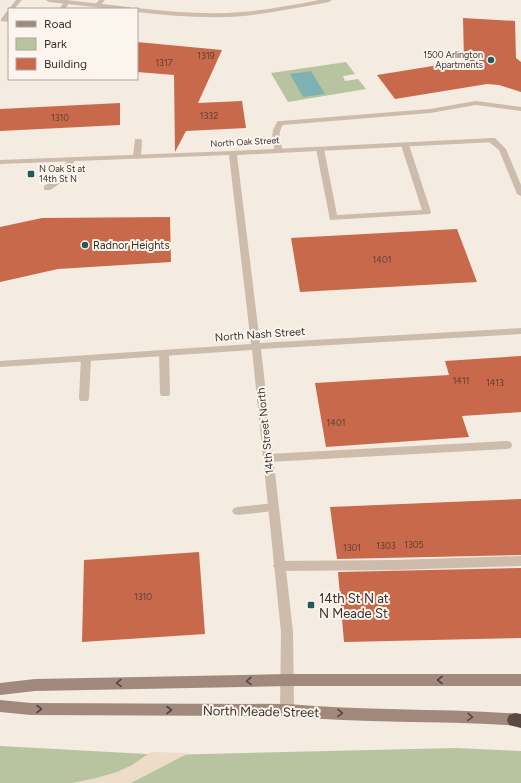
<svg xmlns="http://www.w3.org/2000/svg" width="521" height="783" viewBox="0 0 521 783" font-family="Figtree,sans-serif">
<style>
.green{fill:#b8c4a0}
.plaza{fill:#ecdcc8}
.water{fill:#7fb0b2}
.building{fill:#c8694b}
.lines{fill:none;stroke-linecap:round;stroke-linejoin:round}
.lane{fill:#cdbbac;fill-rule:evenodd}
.street{fill:#cdbbac;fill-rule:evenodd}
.secondary{fill:#a18a7d;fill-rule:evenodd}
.highway{fill:#5c4a42;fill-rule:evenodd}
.oneway{stroke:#544640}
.poi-dot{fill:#1f5a5e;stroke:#fbf5ee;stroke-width:1.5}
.labels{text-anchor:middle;stroke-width:4;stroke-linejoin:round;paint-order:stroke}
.far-poi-label{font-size:9px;fill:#3b302b;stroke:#fbf5ee;text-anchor:end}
.number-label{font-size:9px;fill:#5e3e33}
.far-street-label{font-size:9px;fill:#3b302b;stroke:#fbf5ee}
.poi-label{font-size:11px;fill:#3b302b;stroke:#fbf5ee;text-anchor:start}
.street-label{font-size:11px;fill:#3b302b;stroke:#fbf5ee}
.near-poi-label{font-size:13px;fill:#3b302b;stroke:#fbf5ee;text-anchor:start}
.near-street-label{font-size:13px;fill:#3b302b;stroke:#fbf5ee}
</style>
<rect width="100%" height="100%" fill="#f4ebe1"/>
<path class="green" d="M346 62 355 74 343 76 345 81 358 79 366 89 288 102 271 73Z
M0 746 165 755 456 748 521 751V783H0Z"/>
<path class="plaza" d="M151 752 189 753 131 783H72L96 778 117 772 132 765Z"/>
<path class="water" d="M311 71 325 94 303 97 290 74Z"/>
<path class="building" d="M463 18 515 21 516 58 521 62V92L499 85 487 84 395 99 377 75 464 61Z
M137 42 222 50 198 103 242 101 246 128 186 131 175 152 174 75 137 72Z
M120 103V125L0 131V109Z
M170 217 171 262 58 269 0 282V227L42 218Z
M457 229 477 282 300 292 291 238Z
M521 356V412L462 416 469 437 326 447 315 383 449 375 445 361Z
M521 499V555L337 559 330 507Z
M199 552 205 634 82 642 84 560Z
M521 568V638L344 642 338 572Z"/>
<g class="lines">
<path class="lane" d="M16 0H22L14 9H9L8 18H9V22L1 21V19Z
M99 0H105L100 6H96L95 5Z
M65 1 70 2 65 9H59Z
M476 101 521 107V111L476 105 430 113 283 125C277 133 280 142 283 151L279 153 275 151C272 140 270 131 278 121H281L430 109Z
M489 138H495L506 149 521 185V196L517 194 499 150 489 142Z
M135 139H141L142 141 141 157 137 159 133 157Z
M402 143H408L409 145 431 212 430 214 330 220 316 149 320 147 324 149 337 215 422 210 401 145Z
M67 159H73L74 161 70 177 50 190H44V186L63 174Z
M164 350 169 353 170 393 169 396H161L160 393 159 353Z
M86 355 91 358 89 398 88 401H80L79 398 81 358Z
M507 441 511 442 512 445 511 448 507 449 268 462 264 461 263 458 264 455 268 454Z
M273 503 277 504 279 507 277 510 273 511 238 515 234 514 232 511 234 508 238 507Z
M521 556V566L395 570 279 571 275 569 273 566 275 563 279 561 395 560Z"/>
<path class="street" d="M46 0H66L129 7 132 9H112L49 2Z
M319 0H332L329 2C301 7 273 13 244 16 209 19 172 16 137 12V9H135L137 8C172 12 207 15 242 12 268 10 293 5 319 0Z
M492 138H495V142L237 155 260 343 521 328V334L261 349 293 632 294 710 292 714 287 716 282 714 280 710 281 632 252 350 0 367V361L251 344 229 155 0 164V160L233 151Z"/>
<path class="secondary" d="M288 674H521V686H288L35 691 0 695V683L35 679Z
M0 700 31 703 287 704C365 711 443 708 521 714V726C443 720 365 724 287 716L31 715 0 712Z"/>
<path class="highway" d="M515 713 521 714V728L509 725 507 720 509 715Z"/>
</g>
<defs><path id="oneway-chevron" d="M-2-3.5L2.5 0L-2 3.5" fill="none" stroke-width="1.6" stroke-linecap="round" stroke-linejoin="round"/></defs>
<g class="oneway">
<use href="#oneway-chevron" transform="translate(440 680) rotate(-180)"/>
<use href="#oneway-chevron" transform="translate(249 681) rotate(179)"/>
<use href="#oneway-chevron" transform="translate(119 683) rotate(179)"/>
<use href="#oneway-chevron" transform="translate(39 709)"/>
<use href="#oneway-chevron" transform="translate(169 710)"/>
<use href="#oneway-chevron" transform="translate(340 713) rotate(1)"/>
<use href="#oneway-chevron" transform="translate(470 717) rotate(2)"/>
</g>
<g class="poi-dot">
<circle cx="491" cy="60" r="4"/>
<rect x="27" y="170" width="8" height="8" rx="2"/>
<circle cx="85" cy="245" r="4"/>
<rect x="307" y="601" width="8" height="8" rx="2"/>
</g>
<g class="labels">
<g class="far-poi-label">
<text x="483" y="58">1500 Arlington<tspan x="483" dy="10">Apartments</tspan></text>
<text x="39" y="172" text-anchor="start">N Oak St at<tspan x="39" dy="10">14th St N</tspan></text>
</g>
<g class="number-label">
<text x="206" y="59">1319</text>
<text x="164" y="66">1317</text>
<text x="209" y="119">1332</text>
<text x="60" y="121">1310</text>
<text x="382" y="263">1401</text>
<text x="461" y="384">1411</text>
<text x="495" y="386">1413</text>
<text x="336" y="426">1401</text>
<text x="414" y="548">1305</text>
<text x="386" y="549">1303</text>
<text x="352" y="551">1301</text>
<text x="143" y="600">1310</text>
</g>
<g class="far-street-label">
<text transform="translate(245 142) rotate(-3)" y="3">North Oak Street</text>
</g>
<g class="poi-label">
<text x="93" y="249">Radnor Heights</text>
</g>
<g class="street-label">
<text transform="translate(260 334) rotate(-4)" y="4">North Nash Street</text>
<text transform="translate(265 431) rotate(-96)" y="4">14th Street North</text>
</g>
<g class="near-poi-label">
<text x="319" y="603">14th St N at<tspan x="319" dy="15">N Meade St</tspan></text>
</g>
<g class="near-street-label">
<text transform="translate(261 711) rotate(1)" y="5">North Meade Street</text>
</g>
</g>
<rect x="8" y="8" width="130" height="72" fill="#fbf5ee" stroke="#aea6a0"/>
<rect x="16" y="21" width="20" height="6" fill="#a18a7d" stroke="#aea6a0"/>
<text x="44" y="28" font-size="12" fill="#3b302b">Road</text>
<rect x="16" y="38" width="20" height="12" fill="#b8c4a0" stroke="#aea6a0"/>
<text x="44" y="48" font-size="12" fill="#3b302b">Park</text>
<rect x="16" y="58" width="20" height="12" fill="#c8694b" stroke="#aea6a0"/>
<text x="44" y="68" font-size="12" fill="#3b302b">Building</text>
</svg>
